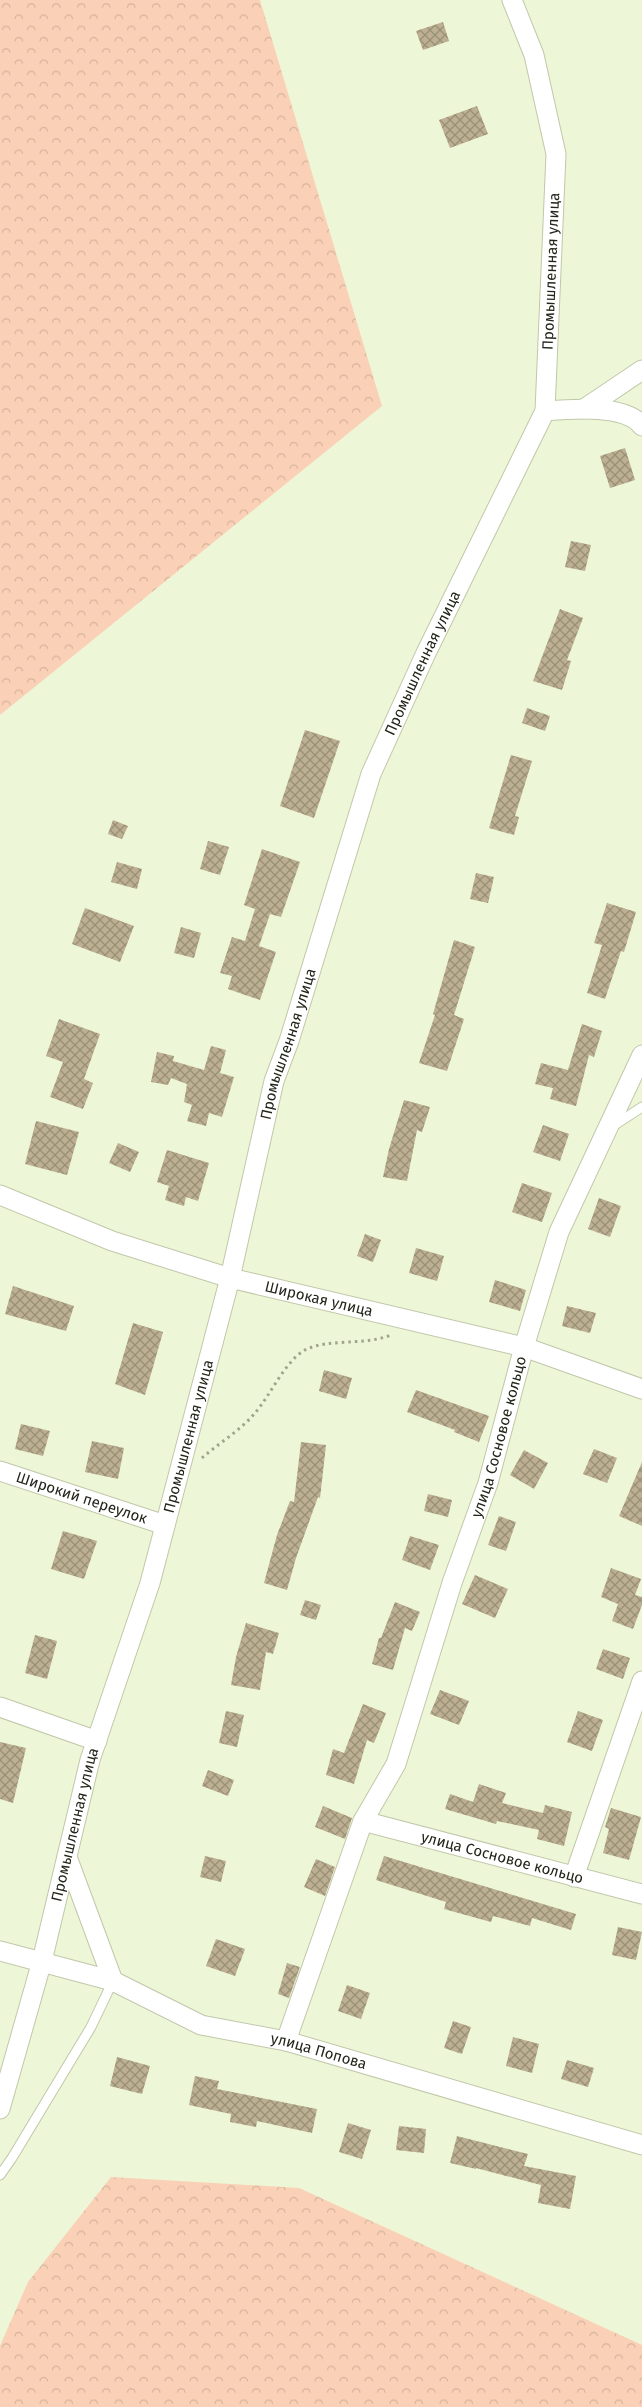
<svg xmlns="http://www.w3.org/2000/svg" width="642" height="2407" viewBox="0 0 642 2407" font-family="'Fira Sans',sans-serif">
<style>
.forest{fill:url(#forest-crowns)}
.building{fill:url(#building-cross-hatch)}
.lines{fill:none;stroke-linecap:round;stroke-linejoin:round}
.lane-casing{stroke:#c0c8aa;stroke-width:11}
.street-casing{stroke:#c0c8aa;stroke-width:21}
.path{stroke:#9fa58d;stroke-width:3;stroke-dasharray:2.5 4;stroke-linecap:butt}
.lane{stroke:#fff;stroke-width:9}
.street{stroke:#fff;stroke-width:19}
.labels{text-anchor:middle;stroke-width:5;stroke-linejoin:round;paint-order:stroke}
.street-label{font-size:15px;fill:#222519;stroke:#edf6d6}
</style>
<defs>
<pattern id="forest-crowns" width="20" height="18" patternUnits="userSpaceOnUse" patternTransform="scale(1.25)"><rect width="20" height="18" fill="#fad1b6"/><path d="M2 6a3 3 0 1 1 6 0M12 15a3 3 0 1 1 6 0" fill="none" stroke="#d6b39c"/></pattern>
<pattern id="building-cross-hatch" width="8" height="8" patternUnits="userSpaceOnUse" patternTransform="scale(1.25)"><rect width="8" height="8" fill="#bdb092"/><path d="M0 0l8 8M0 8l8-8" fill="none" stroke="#998f76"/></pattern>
</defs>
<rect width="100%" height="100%" fill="#edf6d6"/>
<path class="forest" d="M0 0H260L382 406 0 715Z
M111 2177 299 2188 642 2345V2407H0V2346L28 2282Z"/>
<path class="building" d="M443 22 449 41 423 50 416 31Z
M477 106 488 134 450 148 439 120Z
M625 448 635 480 610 488 600 456Z
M571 541 591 545 585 571 565 567Z
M560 609 583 618 567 660 571 661 562 690 533 681Z
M527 708 550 716 545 731 522 723Z
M305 730 340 741 314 818 280 806Z
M511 755 532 761 515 816 519 817 514 835 489 828Z
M113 820 128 826 122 839 108 834Z
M208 841 229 847 220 875 200 869Z
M262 849 300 862 281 917 270 914 259 946 276 952 260 1000 228 989 232 976 220 973 232 937 245 941 255 909 244 905Z
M117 862 142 869 137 889 111 882Z
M476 873 494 877 488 903 470 899Z
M607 903 636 912 624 952 621 951 605 999 587 993 602 945 594 943Z
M85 908 134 926 120 962 72 944Z
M181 927 201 933 194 958 174 953Z
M454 940 475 947 454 1015 464 1019 447 1071 419 1063 435 1015 433 1014Z
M59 1019 100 1034 84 1079 93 1083 83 1109 50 1097 63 1062 46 1056Z
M582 1024 602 1031 594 1057 589 1055 576 1106 550 1099 553 1088 535 1084 541 1063 568 1070Z
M211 1046 226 1050 220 1073 234 1077 222 1117 209 1113 206 1126 187 1121 192 1105 184 1102 187 1084 171 1078 168 1085 151 1082 157 1052 174 1056 173 1061 204 1070Z
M404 1100 430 1107 422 1132 417 1130 407 1181 383 1177 389 1149Z
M36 1121 79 1132 67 1175 25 1164Z
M543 1125 569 1134 560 1161 533 1152Z
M118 1143 139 1152 130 1172 109 1163Z
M167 1150 209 1163 198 1201 186 1197 184 1206 165 1200 169 1186 157 1182Z
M522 1183 552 1193 542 1222 512 1212Z
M599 1198 621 1206 610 1237 588 1229Z
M365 1234 381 1240 373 1262 357 1256Z
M416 1248 444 1256 437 1281 409 1273Z
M495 1280 526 1290 520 1311 489 1302Z
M13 1286 74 1306 66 1331 5 1314Z
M567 1306 596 1313 590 1333 562 1326Z
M133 1323 163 1332 145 1395 115 1384Z
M324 1370 352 1378 346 1399 319 1391Z
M416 1390 489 1416 479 1442 454 1432 455 1430 407 1412Z
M21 1424 50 1431 43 1456 15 1449Z
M92 1441 124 1448 118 1479 85 1472Z
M301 1442 326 1445 320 1498 318 1497 296 1558 287 1590 264 1583 277 1535 290 1501 294 1502Z
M594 1449 617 1458 607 1483 583 1474Z
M524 1450 548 1463 534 1489 510 1475Z
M642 1462V1526L619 1516Z
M428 1494 452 1500 448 1517 424 1511Z
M499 1516 516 1522 506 1551 488 1545Z
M63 1531 97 1541 84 1579 51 1569Z
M410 1536 439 1545 430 1570 402 1560Z
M611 1568 641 1579 635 1595 642 1597V1605L633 1629 612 1621 618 1604 601 1597Z
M475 1575 508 1589 495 1618 462 1604Z
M305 1600 321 1605 316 1620 300 1615Z
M395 1602 420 1612 412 1631 405 1628 393 1670 372 1664 379 1638H381Z
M246 1623 279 1633 273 1654 266 1652 260 1690 231 1685 236 1657Z
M35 1635 57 1641 47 1679 25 1673Z
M603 1649 630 1658 623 1679 596 1669Z
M440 1690 469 1701 459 1725 430 1714Z
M363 1704 386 1713 374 1743 367 1740 354 1784 326 1775 333 1749 344 1753Z
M226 1711 244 1715 237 1747 219 1743Z
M578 1711 603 1720 592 1751 567 1742Z
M0 1742 26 1748 13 1803 0 1799Z
M208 1770 234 1780 228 1796 202 1786Z
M479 1784 506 1793 502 1803 543 1813 545 1805 572 1812 564 1846 537 1839 539 1830 497 1821 496 1824 445 1809 450 1794 473 1802Z
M323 1806 352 1818 345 1839 315 1827Z
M611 1808 641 1817 629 1860 603 1853 609 1829 605 1827Z
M205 1856 226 1861 221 1882 200 1877Z
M384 1856 576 1914 571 1930 532 1918 530 1926 493 1916 491 1922 444 1909 446 1902 376 1880Z
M316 1859 335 1867 325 1896 304 1887Z
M618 1927 642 1932 636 1960 612 1955Z
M216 1939 245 1949 235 1976 206 1966Z
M287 1963 300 1967 289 1998 278 1994Z
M347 1985 370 1993 361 2019 338 2011Z
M453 2021 471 2027 462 2054 444 2048Z
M513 2037 539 2044 532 2073 506 2066Z
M117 2057 150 2066 142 2094 110 2086Z
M567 2060 594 2068 588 2087 561 2079Z
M195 2076 219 2081 217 2089 317 2109 312 2133 257 2121 256 2127 230 2122 231 2114 189 2105Z
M348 2123 371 2130 362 2159 339 2152Z
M399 2126 426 2129 424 2153 396 2150Z
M457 2136 528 2154 524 2166 576 2176 570 2209 538 2203 541 2185 476 2168V2169L450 2163Z"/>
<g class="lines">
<defs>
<path id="lane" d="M613 1126 642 1107
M0 2175 12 2158 91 2027 113 1981"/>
<g id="street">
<path d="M584 409 642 370"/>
<path d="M545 411C570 409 626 404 642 426"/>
<path id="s1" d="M0 1195 112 1241 230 1278 524 1347 642 1389"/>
<path id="s2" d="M0 1471 165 1525"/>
<path d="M0 1707 97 1741"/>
<path id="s3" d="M363 1821 642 1894"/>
<path d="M67 1857 113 1981"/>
<path d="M574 1877 642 1681"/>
<path id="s4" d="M0 1951 113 1981 201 2025 286 2041 642 2145"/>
<path id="s5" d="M286 2041 363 1821 396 1764 452 1583 488 1483 524 1347 559 1232 642 1055"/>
<path id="s6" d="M0 2109 42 1961 90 1760 150 1583 230 1278 274 1081 289 1041 371 774 426 653 545 411 556 154 534 55 512 0"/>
</g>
</defs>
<use href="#lane" class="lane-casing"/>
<use href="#street" class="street-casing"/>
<path class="path" d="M202 1458C219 1443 241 1430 255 1413 270 1396 285 1361 305 1350 328 1338 364 1346 391 1335"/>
<use href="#lane" class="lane"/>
<use href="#street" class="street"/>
</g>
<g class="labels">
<g class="street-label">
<text dy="5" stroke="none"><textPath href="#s6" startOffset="1929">Промышленная улица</textPath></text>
<text dy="5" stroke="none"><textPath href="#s6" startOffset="1509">Промышленная улица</textPath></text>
<text dy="5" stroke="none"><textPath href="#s6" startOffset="1104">Промышленная улица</textPath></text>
<text dy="5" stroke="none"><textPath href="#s1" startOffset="336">Широкая улица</textPath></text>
<text dy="5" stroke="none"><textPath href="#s6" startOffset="699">Промышленная улица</textPath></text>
<text dy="5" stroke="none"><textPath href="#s5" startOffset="642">улица Сосновое кольцо</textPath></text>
<text dy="5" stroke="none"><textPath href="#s2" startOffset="86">Широкий переулок</textPath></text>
<text dy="5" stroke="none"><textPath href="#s6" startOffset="294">Промышленная улица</textPath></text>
<text dy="5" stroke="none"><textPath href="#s3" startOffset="144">улица Сосновое кольцо</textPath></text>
<text dy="5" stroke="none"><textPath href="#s4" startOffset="336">улица Попова</textPath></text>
</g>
</g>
</svg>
